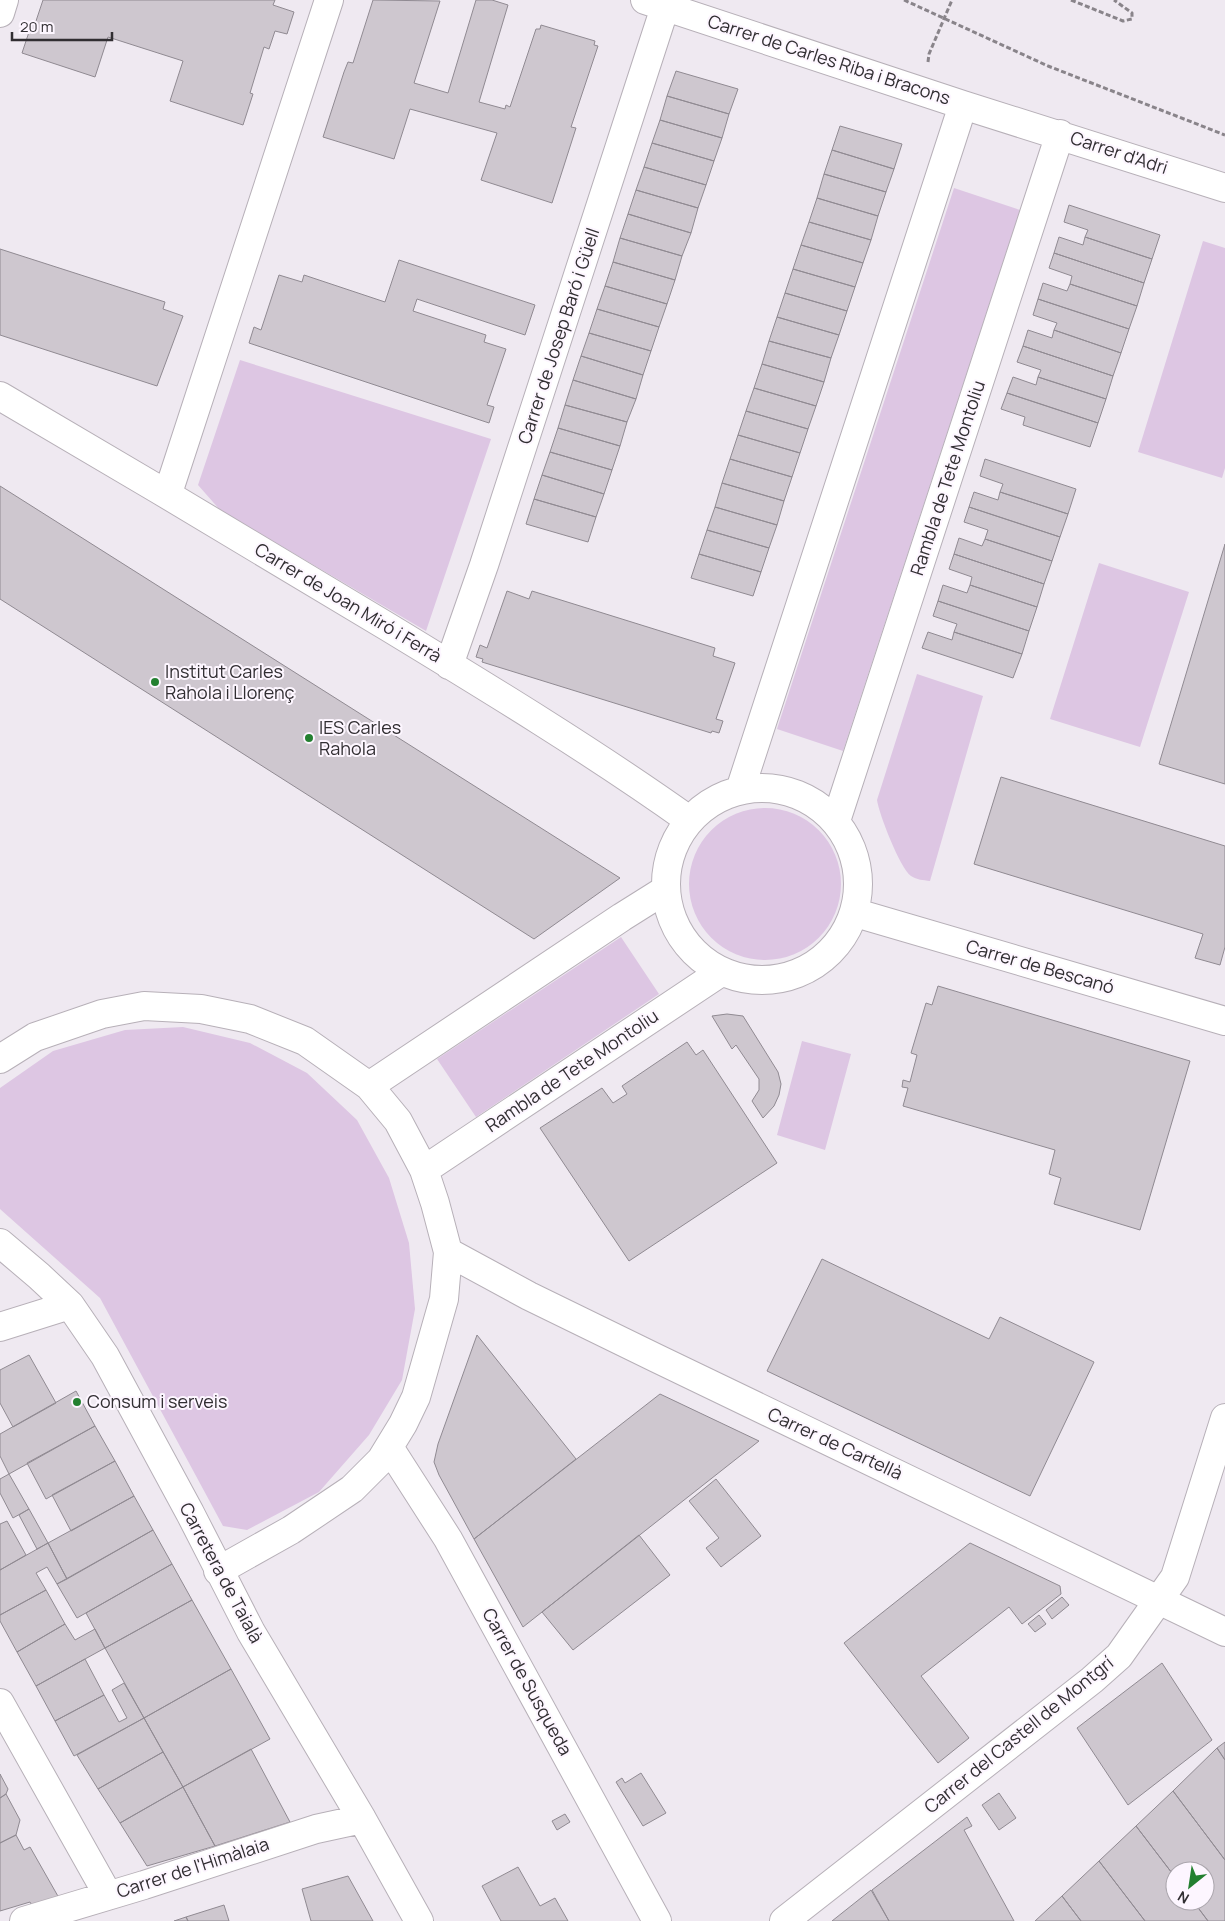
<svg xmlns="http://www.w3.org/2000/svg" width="1225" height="1921" viewBox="0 0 1225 1921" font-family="Manrope,sans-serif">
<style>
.green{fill:#ddc6e3}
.building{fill:#cec7cf;stroke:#908a92}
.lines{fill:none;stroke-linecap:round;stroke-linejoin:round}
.minor-casing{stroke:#b7b0b8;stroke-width:30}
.path{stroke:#89848a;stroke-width:3;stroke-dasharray:5 2.5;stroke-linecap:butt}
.minor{stroke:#fff;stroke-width:28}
.poi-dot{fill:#238030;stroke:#fdf6ff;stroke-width:2}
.labels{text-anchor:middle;stroke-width:4;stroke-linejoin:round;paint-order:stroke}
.street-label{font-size:18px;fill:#312e32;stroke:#fdf6ff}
.poi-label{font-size:18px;fill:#312e32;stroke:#fdf6ff;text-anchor:start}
</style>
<rect width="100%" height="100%" fill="#efe9f1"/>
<path class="green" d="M954 188 1020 210 843 751 777 729Z
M1203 241 1225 248V468L1222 478 1138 452Z
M240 360 491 439 426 631 220 510 198 485Z
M1099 563 1189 592 1140 747 1050 719Z
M917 674 983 696 930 881C923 880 917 880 911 876 900 868 879 814 877 800Z
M689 884a76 76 0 1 1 152 0a76 76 0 1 1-152 0Z
M621 937 659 994 476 1117 437 1059Z
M183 1027 250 1043 307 1073 357 1120 389 1178 409 1243 415 1309 402 1380 369 1435 319 1492 247 1530 223 1526 100 1298 0 1209V1088L53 1051 125 1030Z
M802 1041 851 1054 825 1150 777 1135Z"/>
<path class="building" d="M43 0H275L273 5 294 12 287 34 275 31 269 49 264 47 250 93 253 94 243 125 170 101 183 61 108 37 95 77 22 53 32 23 35 24Z
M373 0 440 1 414 83 448 93 476 0H492L508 5 479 102 505 109 506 105 510 107 536 29H540L541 25 595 41 594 45 598 46 571 127 576 128 552 203 481 180 497 133 410 109 394 159 323 137 344 72 348 62 353 63Z
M676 71 738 89 729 114 667 96Z
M667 96 729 114 722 138 660 120Z
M660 120 722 138 714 161 652 143Z
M840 126 902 144 894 169 832 150Z
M652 143 714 161 706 185 644 167Z
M832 150 894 169 886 192 824 174Z
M644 167 706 185 698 208 636 190Z
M824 174 886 192 878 216 817 198Z
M636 190 698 208 691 233 628 214Z
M817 198 878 216 871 240 809 222Z
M1069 205 1160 235 1152 259 1085 237 1088 230 1064 222Z
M628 214 691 233 682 256 620 238Z
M809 222 871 240 863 263 801 245Z
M1059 237 1083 245 1085 237 1152 259 1144 283 1054 253Z
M620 238 682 256 675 280 613 262Z
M801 245 863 263 855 287 793 269Z
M0 249 165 302 163 309 183 316 157 386 0 335Z
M1054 253 1144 283 1137 306 1070 284 1072 276 1049 268Z
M399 260 535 305 525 335 417 299 413 311 486 335 484 342 506 349 487 405 494 407 489 423 249 343 254 327 261 330 279 275 302 282 304 275 385 302Z
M613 262 675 280 667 304 605 286Z
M793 269 855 287 847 311 785 293Z
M1043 283 1067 291 1070 284 1137 306 1129 329 1038 299Z
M605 286 667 304 659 327 597 309Z
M785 293 847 311 839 335 777 317Z
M1038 299 1129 329 1121 353 1054 330 1057 323 1033 315Z
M597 309 659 327 651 351 589 333Z
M777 317 839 335 831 358 769 341Z
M1028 330 1052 338 1054 330 1121 353 1113 376 1023 346Z
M589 333 651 351 643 375 581 356Z
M769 341 831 358 824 382 762 364Z
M1023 346 1113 376 1106 399 1038 377 1041 370 1017 362Z
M581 356 643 375 636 399 573 380Z
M762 364 824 382 816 406 754 388Z
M1013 377 1036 385 1038 377 1106 399 1098 423 1007 393Z
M573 380 636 399 627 422 565 405Z
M754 388 816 406 808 429 746 411Z
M1007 393 1098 423 1090 447 1023 425 1025 417 1001 409Z
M565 405 627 422 620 446 558 428Z
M746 411 808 429 800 453 738 435Z
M558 428 620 446 612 470 550 452Z
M738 435 800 453 792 477 730 459Z
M550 452 612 470 604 494 542 475Z
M730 459 792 477 784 501 722 483Z
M985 459 1076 489 1068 514 1000 492 1003 484 980 476Z
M542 475 604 494 596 517 534 499Z
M722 483 784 501 777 525 715 507Z
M0 486 620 878 534 939 0 599Z
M974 492 998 500 1000 492 1068 514 1060 537 969 507Z
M534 499 596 517 588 542 526 524Z
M715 507 777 525 769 548 707 530Z
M969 507 1060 537 1052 561 985 539 988 530 964 522Z
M707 530 769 548 761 572 699 554Z
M959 538 982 546 985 539 1052 561 1044 584 954 554Z
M1225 544V784L1159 764Z
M699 554 761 572 753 596 691 578Z
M954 554 1044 584 1037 607 970 585 972 577 949 569Z
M943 585 967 593 970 585 1037 607 1029 631 938 601Z
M507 591 529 599 532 591 715 648 713 656 735 663 716 719 723 721 719 733 712 731 711 733 482 662 483 659 476 657 480 645 487 648Z
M938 601 1029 631 1022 654 954 632 957 624 933 616Z
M928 632 952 640 954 632 1022 654 1013 678 922 648Z
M1001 777 1225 846V947L1220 965 1195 958 1203 934 974 864Z
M938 986 1190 1061 1140 1230 1054 1204 1061 1178 1049 1174 1055 1150 903 1106 908 1088 902 1087 903 1080 910 1082 917 1055 911 1053 926 1003 932 1005Z
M727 1014 743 1016 778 1072 781 1084 779 1095 774 1106 763 1118 752 1101 759 1090V1079L736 1045 732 1049 712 1016Z
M687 1042 696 1055 703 1050 777 1163 629 1261 540 1128 602 1088 613 1103 627 1094 622 1086Z
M822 1259 989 1339 1000 1317 1094 1362 1030 1496 767 1371Z
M477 1335 576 1459 474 1539 439 1475 434 1462 438 1444Z
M29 1355 56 1403 13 1427 0 1403V1370Z
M76 1391 95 1426 9 1474 0 1456V1434Z
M660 1394 759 1441 523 1627 474 1539Z
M95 1426 115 1461 46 1499 27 1463Z
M115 1461 134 1496 71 1531 52 1495Z
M9 1474 29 1509 13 1518 0 1493V1479Z
M716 1479 761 1536 721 1567 706 1548 719 1538 689 1501Z
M134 1496 153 1530 67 1579 48 1543Z
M29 1509 48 1543 37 1549 19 1515Z
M7 1521 26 1555 0 1570V1524Z
M153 1530 172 1564 77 1618 57 1584Z
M639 1535 670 1575 573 1650 542 1612Z
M48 1543 67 1579 57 1584 47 1567 36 1573 46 1590 0 1615V1570Z
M970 1543 1060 1586 1061 1594 1022 1624 1009 1607 921 1676 969 1738 938 1763 844 1643Z
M172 1564 192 1600 105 1648 86 1613Z
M46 1590 65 1624 17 1652 0 1621V1615Z
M1062 1597 1069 1605 1052 1619 1046 1610Z
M192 1600 231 1669 144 1718 105 1648Z
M1039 1615 1046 1624 1035 1632 1028 1624Z
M65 1624 75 1640 95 1629 105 1648 36 1686 17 1652Z
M85 1659 104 1695 55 1721 36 1686Z
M1162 1663 1212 1740 1128 1805 1077 1728Z
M231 1669 270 1739 183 1787 144 1718Z
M124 1683 144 1718 74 1756 55 1721 104 1695 119 1722 127 1718 112 1690Z
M144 1718 163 1752 98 1789 77 1755Z
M1225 1742V1760L1217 1748Z
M1217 1748 1225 1760V1860L1173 1791Z
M251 1749 290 1822 215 1846 183 1787Z
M163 1752 183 1787 120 1823 98 1789Z
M641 1773 666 1813 643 1826 616 1782 622 1778 625 1783Z
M0 1774 8 1789 6 1794 0 1798Z
M183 1787 215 1846 147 1866 120 1823Z
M1173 1791 1225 1860V1921H1208L1193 1901H1205V1871H1175V1877L1136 1826Z
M999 1793 1016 1818 999 1830 982 1805Z
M6 1794 20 1820 16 1835 0 1843V1798Z
M565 1814 570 1822 557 1830 552 1821Z
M967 1817 972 1826 964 1830 1014 1921H889L872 1890Z
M1136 1826 1175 1877V1901H1193L1208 1921H1145L1099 1861Z
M16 1835 24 1850 30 1847 59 1898 32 1906 30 1902 0 1911V1843Z
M1099 1861 1145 1921H1081L1062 1896Z
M518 1867 540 1906 555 1898 568 1921H501L482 1886Z
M348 1876 373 1921H311L302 1889Z
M871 1890 889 1921H832Z
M1062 1896 1081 1921H1035Z
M224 1905 229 1921H188L186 1917Z
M186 1917 188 1921H174Z"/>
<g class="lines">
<defs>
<path id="minor" d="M645 0 963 105 1225 188
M0 13 4 0
M0 396C130 472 259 549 388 627 490 689 592 751 689 820
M168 493 329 0
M449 665 484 565 665 7
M666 884a96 96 0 1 1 192 0a96 96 0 1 1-192 0Z
M740 790 963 105
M836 821 1060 134
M856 913 1225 1021
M0 1059 35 1037 102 1014 144 1006 201 1009 250 1019 305 1041 369 1086 398 1121 424 1170 435 1203 448 1252 444 1299 416 1397 403 1424 381 1460 352 1489 291 1530 218 1571
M369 1086 622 917 665 890
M424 1170 721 972
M0 1243 39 1276 70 1305 105 1356 190 1513 251 1632 362 1819 419 1921
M448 1252 529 1296 656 1358 1225 1632
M0 1327 70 1305
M389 1447 448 1539 657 1921
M0 1703 108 1895
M24 1921 144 1885 316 1829 362 1819
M784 1921 1092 1680 1119 1656 1175 1577 1225 1418"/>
</defs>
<use href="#minor" class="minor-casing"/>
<path class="path" d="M904 0 1048 66 1225 135
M1071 0 1123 21 1132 19V13L1114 0
M928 62 929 54 952 0"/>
<use href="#minor" class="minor"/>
</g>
<g class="poi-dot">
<circle cx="155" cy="682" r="5"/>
<circle cx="309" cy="738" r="5"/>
<circle cx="77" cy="1402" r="5"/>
</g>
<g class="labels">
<g class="street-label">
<text transform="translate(829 60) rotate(18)" y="6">Carrer de Carles Riba i Bracons</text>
<text transform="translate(1119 153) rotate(18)" y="6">Carrer d'Adri</text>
<text transform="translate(559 336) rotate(-72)" y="6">Carrer de Josep Baró i Güell</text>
<text transform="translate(948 478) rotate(-72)" y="6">Rambla de Tete Montoliu</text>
<text transform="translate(348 603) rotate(31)" y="6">Carrer de Joan Miró i Ferrà</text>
<text transform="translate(1040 967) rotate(16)" y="6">Carrer de Bescanó</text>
<text transform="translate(572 1071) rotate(-34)" y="6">Rambla de Tete Montoliu</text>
<text transform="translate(835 1444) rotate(25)" y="6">Carrer de Cartellà</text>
<text transform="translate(221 1573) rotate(62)" y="6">Carretera de Taialà</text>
<text transform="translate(527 1682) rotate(61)" y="6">Carrer de Susqueda</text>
<text transform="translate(1019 1735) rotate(-39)" y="6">Carrer del Castell de Montgrí</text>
<text transform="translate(193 1868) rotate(-18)" y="6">Carrer de l'Himàlaia</text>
</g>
<g class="poi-label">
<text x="165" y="678">Institut Carles<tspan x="165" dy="21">Rahola i Llorenç</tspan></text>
<text x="319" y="734">IES Carles<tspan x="319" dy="21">Rahola</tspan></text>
<text x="87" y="1408">Consum i serveis</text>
</g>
</g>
<g transform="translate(1190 1886) rotate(210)"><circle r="24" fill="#fdf6ff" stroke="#aba6ad"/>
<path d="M0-4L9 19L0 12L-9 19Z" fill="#238030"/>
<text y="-8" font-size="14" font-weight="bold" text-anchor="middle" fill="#312e32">N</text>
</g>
<path d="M12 32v8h100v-8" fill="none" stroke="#312e32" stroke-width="2.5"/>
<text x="20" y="32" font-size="15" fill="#312e32" stroke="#fdf6ff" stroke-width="4" paint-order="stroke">20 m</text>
</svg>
